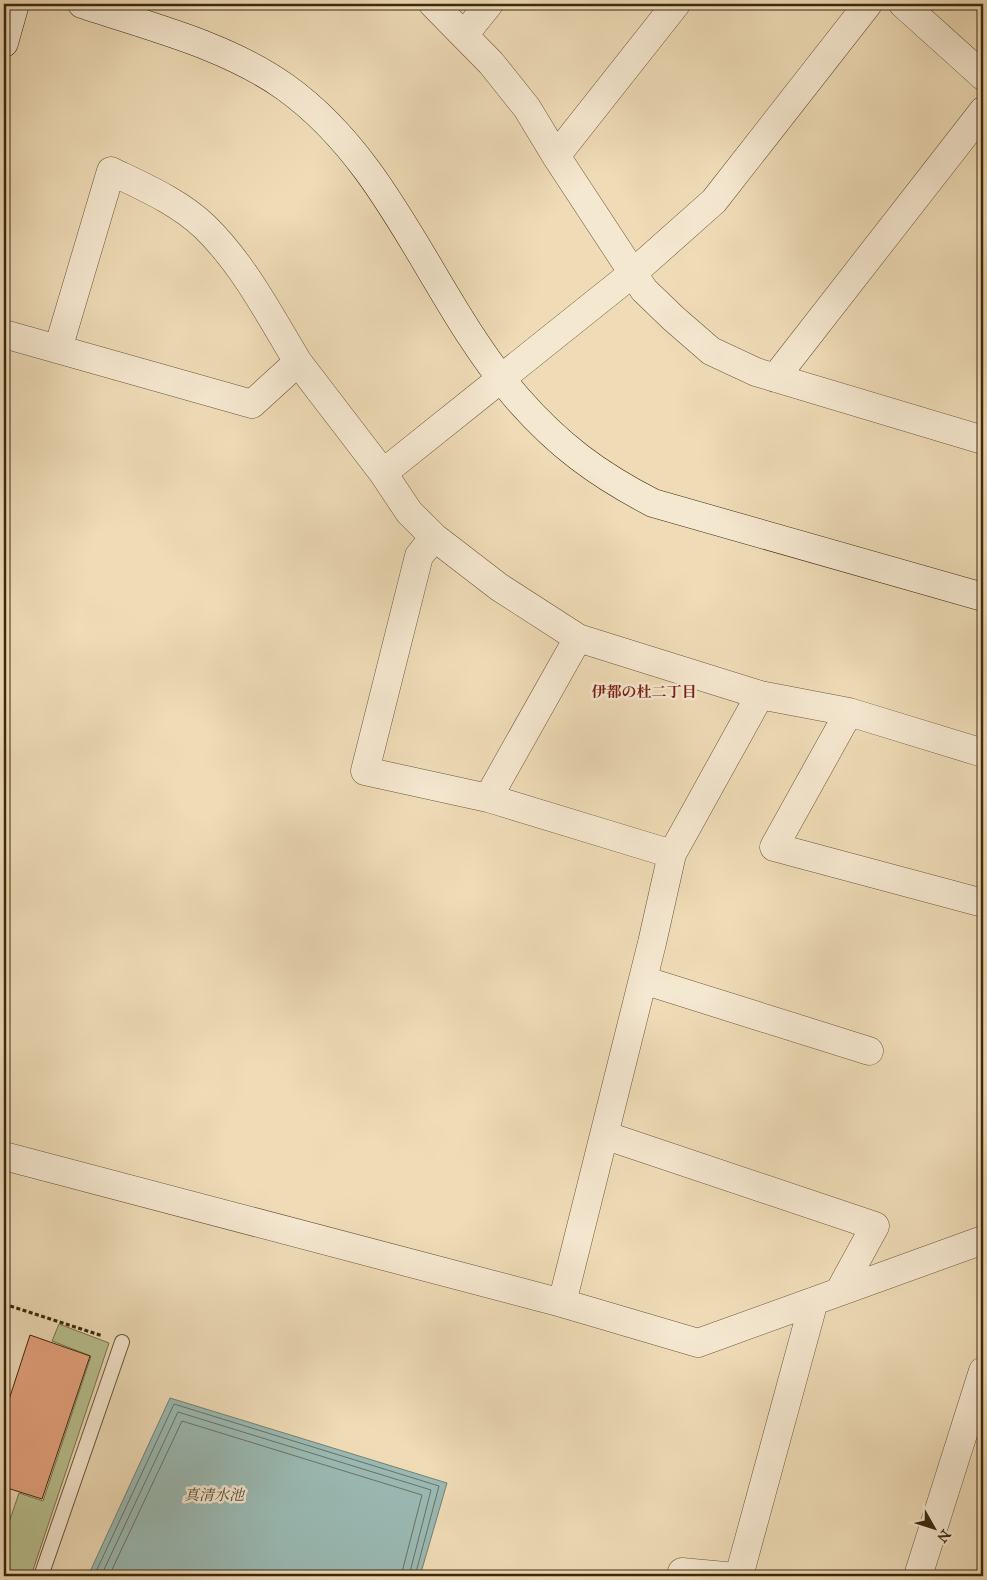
<svg xmlns="http://www.w3.org/2000/svg" width="987" height="1580" viewBox="0 0 987 1580" font-family="'IM FELL Great Primer','Noto Serif JP',serif">
<style>
.green{fill:#b9c08f;stroke:#7a744f}
.water{fill:#9abab4;stroke:#748072}
.lines{fill:none;stroke-linecap:round;stroke-linejoin:round}
.shore{stroke:#6b7262;stroke-width:1}
.building{fill:#e6a47f;stroke:#3c290f}
.lane-casing{stroke:#695639;stroke-width:16}
.street-casing{stroke:#695639;stroke-width:29}
.secondary-casing{stroke:#3c290f;stroke-width:29}
.path{stroke:#3c290f;stroke-width:3;stroke-dasharray:4 2.5;stroke-linecap:butt}
.lane{stroke:#f5e8d0;stroke-width:14}
.street{stroke:#f5e8d0;stroke-width:28}
.secondary{stroke:#f5e8d0;stroke-width:28}
.labels{text-anchor:middle;stroke-width:5;stroke-linejoin:round;paint-order:stroke}
.neighbourhood-label{font-size:15px;font-weight:bold;fill:#7a1f14;stroke:#f5e8d0}
.water-label{font-size:15px;font-style:italic;fill:#544d38;stroke:#f5e8d0}
</style>
<rect width="100%" height="100%" fill="#efdcb7"/>
<filter id="stains"><feTurbulence type="fractalNoise" baseFrequency=".004" numOctaves="4"/><feColorMatrix values="0 0 0 0 .2 0 0 0 0 .09 0 0 0 0 .02 0 0 0 .5 -.17"/></filter>
<radialGradient id="worn" r=".72"><stop offset=".6" stop-color="#630" stop-opacity="0"/><stop offset="1" stop-color="#630" stop-opacity=".3"/></radialGradient>
<path class="green" d="M59 1324 109 1343 31 1576H4V1537L19 1493 43 1501 91 1356 52 1341Z"/>
<path class="water" d="M170 1398 447 1483 420 1576H88Z"/>
<g class="lines">
<path class="shore" d="M94 1576 174 1404 439 1486 415 1576
M101 1576 178 1412 431 1490 409 1576
M109 1576 182 1421 422 1495 401 1576"/>
</g>
<path class="building" d="M30 1335 90 1356 42 1499 4 1487V1415Z
M4 1514 10 1516 4 1534Z"/>
<g class="lines">
<defs>
<path id="lane" d="M41 1576 122 1342"/>
<path id="street" d="M433 4 491 63 527 108 556 156 644 290 673 318 711 351 756 372 983 440
M903 4 983 76
M464 35 489 4
M556 156 676 4
M4 334 252 404 298 362 383 473 633 273 714 201 868 4
M58 349 111 171C144 187 179 202 205 227 244 265 270 316 298 362
M775 378 983 111
M383 473 409 512 434 537 499 587 578 638
M434 537 419 556 365 771 488 798
M760 695 672 854 488 798 578 638 760 695 849 712
M983 753 849 712 774 847 983 903
M643 980 869 1051
M604 1135 875 1226 839 1292
M4 1156 562 1303 698 1343 983 1240
M562 1303 652 943 672 854
M682 1572 725 1576
M739 1576 814 1301
M918 1576 983 1371"/>
<path id="secondary" d="M82 4C150 27 226 45 285 87 393 164 432 300 517 398 558 445 597 474 653 503L983 597
M4 43 15 4"/>
</defs>
<use href="#lane" class="lane-casing"/>
<use href="#street" class="street-casing"/>
<use href="#secondary" class="secondary-casing"/>
<path class="path" d="M4 1304 103 1336"/>
<use href="#lane" class="lane"/>
<use href="#street" class="street"/>
<use href="#secondary" class="secondary"/>
</g>
<g class="labels">
<g class="neighbourhood-label">
<text x="644" y="697">伊都の杜二丁目</text>
</g>
<g class="water-label">
<text x="214" y="1500">真清水池</text>
</g>
</g>
<rect width="987" height="1580" fill="none" stroke="#efdcb7" stroke-width="20"/>
<rect x="5" y="5" width="977" height="1570" fill="none" stroke="#3c290f" stroke-width="2.5"/>
<rect x="10" y="10" width="967" height="1560" fill="none" stroke="#3c290f"/>
<g transform="translate(934 1528) rotate(129)" stroke="#f5e8d0" stroke-width="4" paint-order="stroke">
<path d="M0-4L9 19L0 12L-9 19Z" fill="#3c290f"/>
<text y="-8" font-size="14" font-weight="bold" text-anchor="middle" fill="#3c290f">N</text>
</g>
<rect width="100%" height="100%" filter="url(#stains)"/>
<rect width="100%" height="100%" fill="url(#worn)"/>
</svg>
